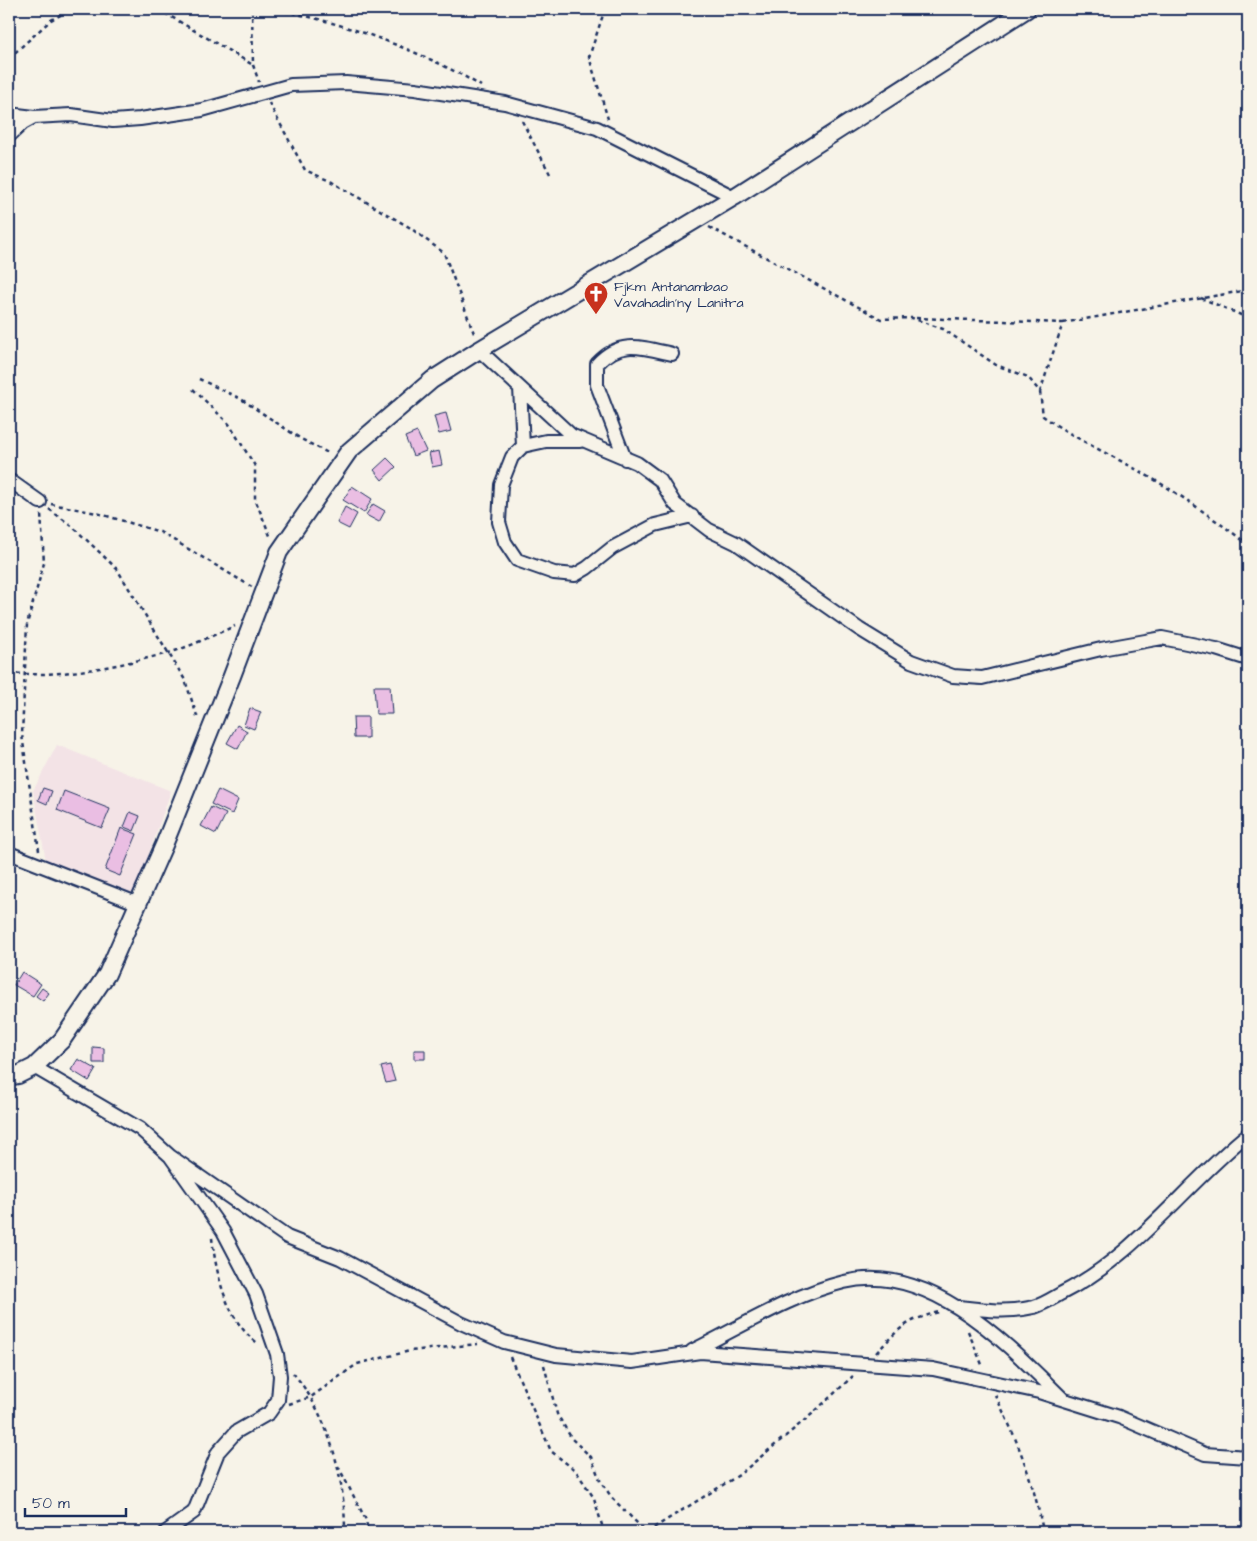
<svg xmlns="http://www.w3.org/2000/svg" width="1257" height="1541" viewBox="0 0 1257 1541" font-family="'Architects Daughter',sans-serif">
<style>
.built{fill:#f3e3e6}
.building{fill:#eabee3;stroke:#1b2f5e}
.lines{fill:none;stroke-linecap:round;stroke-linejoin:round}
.minor-casing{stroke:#1b2f5e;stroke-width:16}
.tertiary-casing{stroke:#1b2f5e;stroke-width:20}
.path{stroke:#1b2f5e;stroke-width:2.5;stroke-dasharray:4 4;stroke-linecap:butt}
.minor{stroke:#f7f3e8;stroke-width:12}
.tertiary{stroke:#f7f3e8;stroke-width:16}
.labels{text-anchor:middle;stroke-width:4;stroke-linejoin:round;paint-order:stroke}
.poi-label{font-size:14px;fill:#1b2f5e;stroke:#f7f3e8;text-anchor:start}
</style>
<rect width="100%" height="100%" fill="#f7f3e8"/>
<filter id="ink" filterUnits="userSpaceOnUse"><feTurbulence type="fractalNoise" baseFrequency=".02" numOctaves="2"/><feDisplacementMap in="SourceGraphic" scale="10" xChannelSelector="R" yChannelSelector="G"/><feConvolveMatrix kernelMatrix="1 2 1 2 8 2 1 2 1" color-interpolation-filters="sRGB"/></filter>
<g filter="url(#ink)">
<path class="built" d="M57 745 171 791 134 896 46 861 33 791Z"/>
<path class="building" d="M446 413 451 431 439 434 434 416Z
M417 432 426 451 413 456 405 437Z
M439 451 442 465 432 467 429 453Z
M387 458 396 467 382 480 374 470Z
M352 486 372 499 364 513 343 500Z
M373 504 385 511 379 522 366 515Z
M345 507 357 514 349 529 337 523Z
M374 686H390L392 714H376Z
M250 708 261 712 254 729 244 725Z
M353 717H368V738H354Z
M237 725 247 731 238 749 227 743Z
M43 788 52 791 47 804 38 800Z
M218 790 238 800 232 814 211 804Z
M64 791 110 809 102 828 57 810Z
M211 807 226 814 216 834 201 826Z
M130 812 140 816 134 831 124 827Z
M121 828 137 834 120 876 105 870Z
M22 972 41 984 33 996 14 985Z
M42 988 49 993 43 1001 36 996Z
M93 1047 104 1048V1063H93Z
M414 1050H425V1059H414Z
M78 1059 96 1069 89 1081 71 1070Z
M390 1065 395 1081 386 1083 381 1067Z"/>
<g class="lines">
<defs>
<path id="minor" d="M9 114 34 117 23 123 9 136
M34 117 71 115 113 121 140 119 202 110 291 85 346 83 415 89 505 103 597 128 734 197
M479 350 571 435 637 463 660 480 675 504 709 530 736 543 859 629 911 661 953 676 982 678 1101 649 1162 638 1216 649 1248 659
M520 388 523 446 512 457 501 485 499 522 505 542 517 560 554 573 575 575 587 568 612 548 655 525 692 516
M523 446 546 441H580
M625 459 597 385V364C620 339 641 347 672 354
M9 480 40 502
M9 853 139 904
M34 1067 140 1129 170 1156 223 1231 256 1294 277 1354 280 1376 278 1400 269 1413 236 1432 218 1452 194 1512 166 1532
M170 1156 287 1237 340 1258 461 1323 504 1342 556 1355 632 1362 700 1352 933 1369 1039 1392 1119 1417 1205 1454 1248 1457
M959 1307C985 1310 1009 1313 1034 1307 1044 1304 1053 1298 1062 1293 1136 1256 1184 1185 1248 1134
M692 1351C741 1327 791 1295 844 1282 929 1261 1008 1345 1062 1398"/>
<path id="tertiary" d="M9 1077 18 1075 34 1067 62 1040 107 974 164 845 232 676 279 552 349 451 432 380 479 350 734 197 1027 9"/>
</defs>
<use href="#minor" class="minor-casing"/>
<use href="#tertiary" class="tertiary-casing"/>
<path class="path" d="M158 9 253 65
M252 9 253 65 259 82
M269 9C334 18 425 52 481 86
M605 9 589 57 608 119
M9 58 51 20 72 9
M269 103 305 170 332 182 409 227 444 253 475 336
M522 121 550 174
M709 227 881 319 912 318 943 329 996 365 1028 377 1040 392 1043 416C1076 440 1112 455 1146 475 1182 495 1215 520 1248 544
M1201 298 1248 318
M916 318 1063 323 1040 392
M1063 323 1248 290
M199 379 241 399 301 439 330 454
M193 389 229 424 255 466V499L271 538
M51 504 97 513 160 532 252 587
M49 509 72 526 117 569 185 680 198 719
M9 673C60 678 118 666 168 653 190 647 213 635 235 626
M39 851 22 735 27 624 44 563 41 513
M212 1238C216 1274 227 1323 259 1344
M968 1331 983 1367
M876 1353C900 1328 904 1321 939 1312
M510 1357 551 1451 576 1471 594 1498 604 1532
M544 1365 557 1414 572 1439 591 1457 600 1480 612 1498 646 1532
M293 1373C329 1415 345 1478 345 1532
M995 1395C1017 1438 1035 1485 1043 1532
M289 1404 311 1397 357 1364 410 1351 478 1344
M338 1466 366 1520 368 1532
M647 1532 739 1475 812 1414 853 1376"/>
<use href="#minor" class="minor"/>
<use href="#tertiary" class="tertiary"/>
</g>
</g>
<defs>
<symbol id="church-pin" viewBox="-11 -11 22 30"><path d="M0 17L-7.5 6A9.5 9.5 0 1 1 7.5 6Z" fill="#c8321e" stroke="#f7f3e8"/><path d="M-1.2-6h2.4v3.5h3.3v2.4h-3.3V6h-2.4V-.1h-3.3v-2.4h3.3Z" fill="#fff"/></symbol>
</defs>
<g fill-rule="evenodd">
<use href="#church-pin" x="582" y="280" width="28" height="38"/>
</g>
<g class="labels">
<g class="poi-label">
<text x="614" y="291">Fjkm Antanambao<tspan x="614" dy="16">Vavahadin'ny Lanitra</tspan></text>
</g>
</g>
<rect width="1257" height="1541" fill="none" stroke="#f7f3e8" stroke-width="30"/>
<rect x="15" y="15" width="1227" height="1511" fill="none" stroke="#1b2f5e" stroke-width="2" filter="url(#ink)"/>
<path d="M25 1508v8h101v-8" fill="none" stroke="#1b2f5e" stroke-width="2.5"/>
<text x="32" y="1508" font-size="15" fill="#1b2f5e" stroke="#f7f3e8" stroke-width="4" paint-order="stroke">50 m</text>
</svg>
